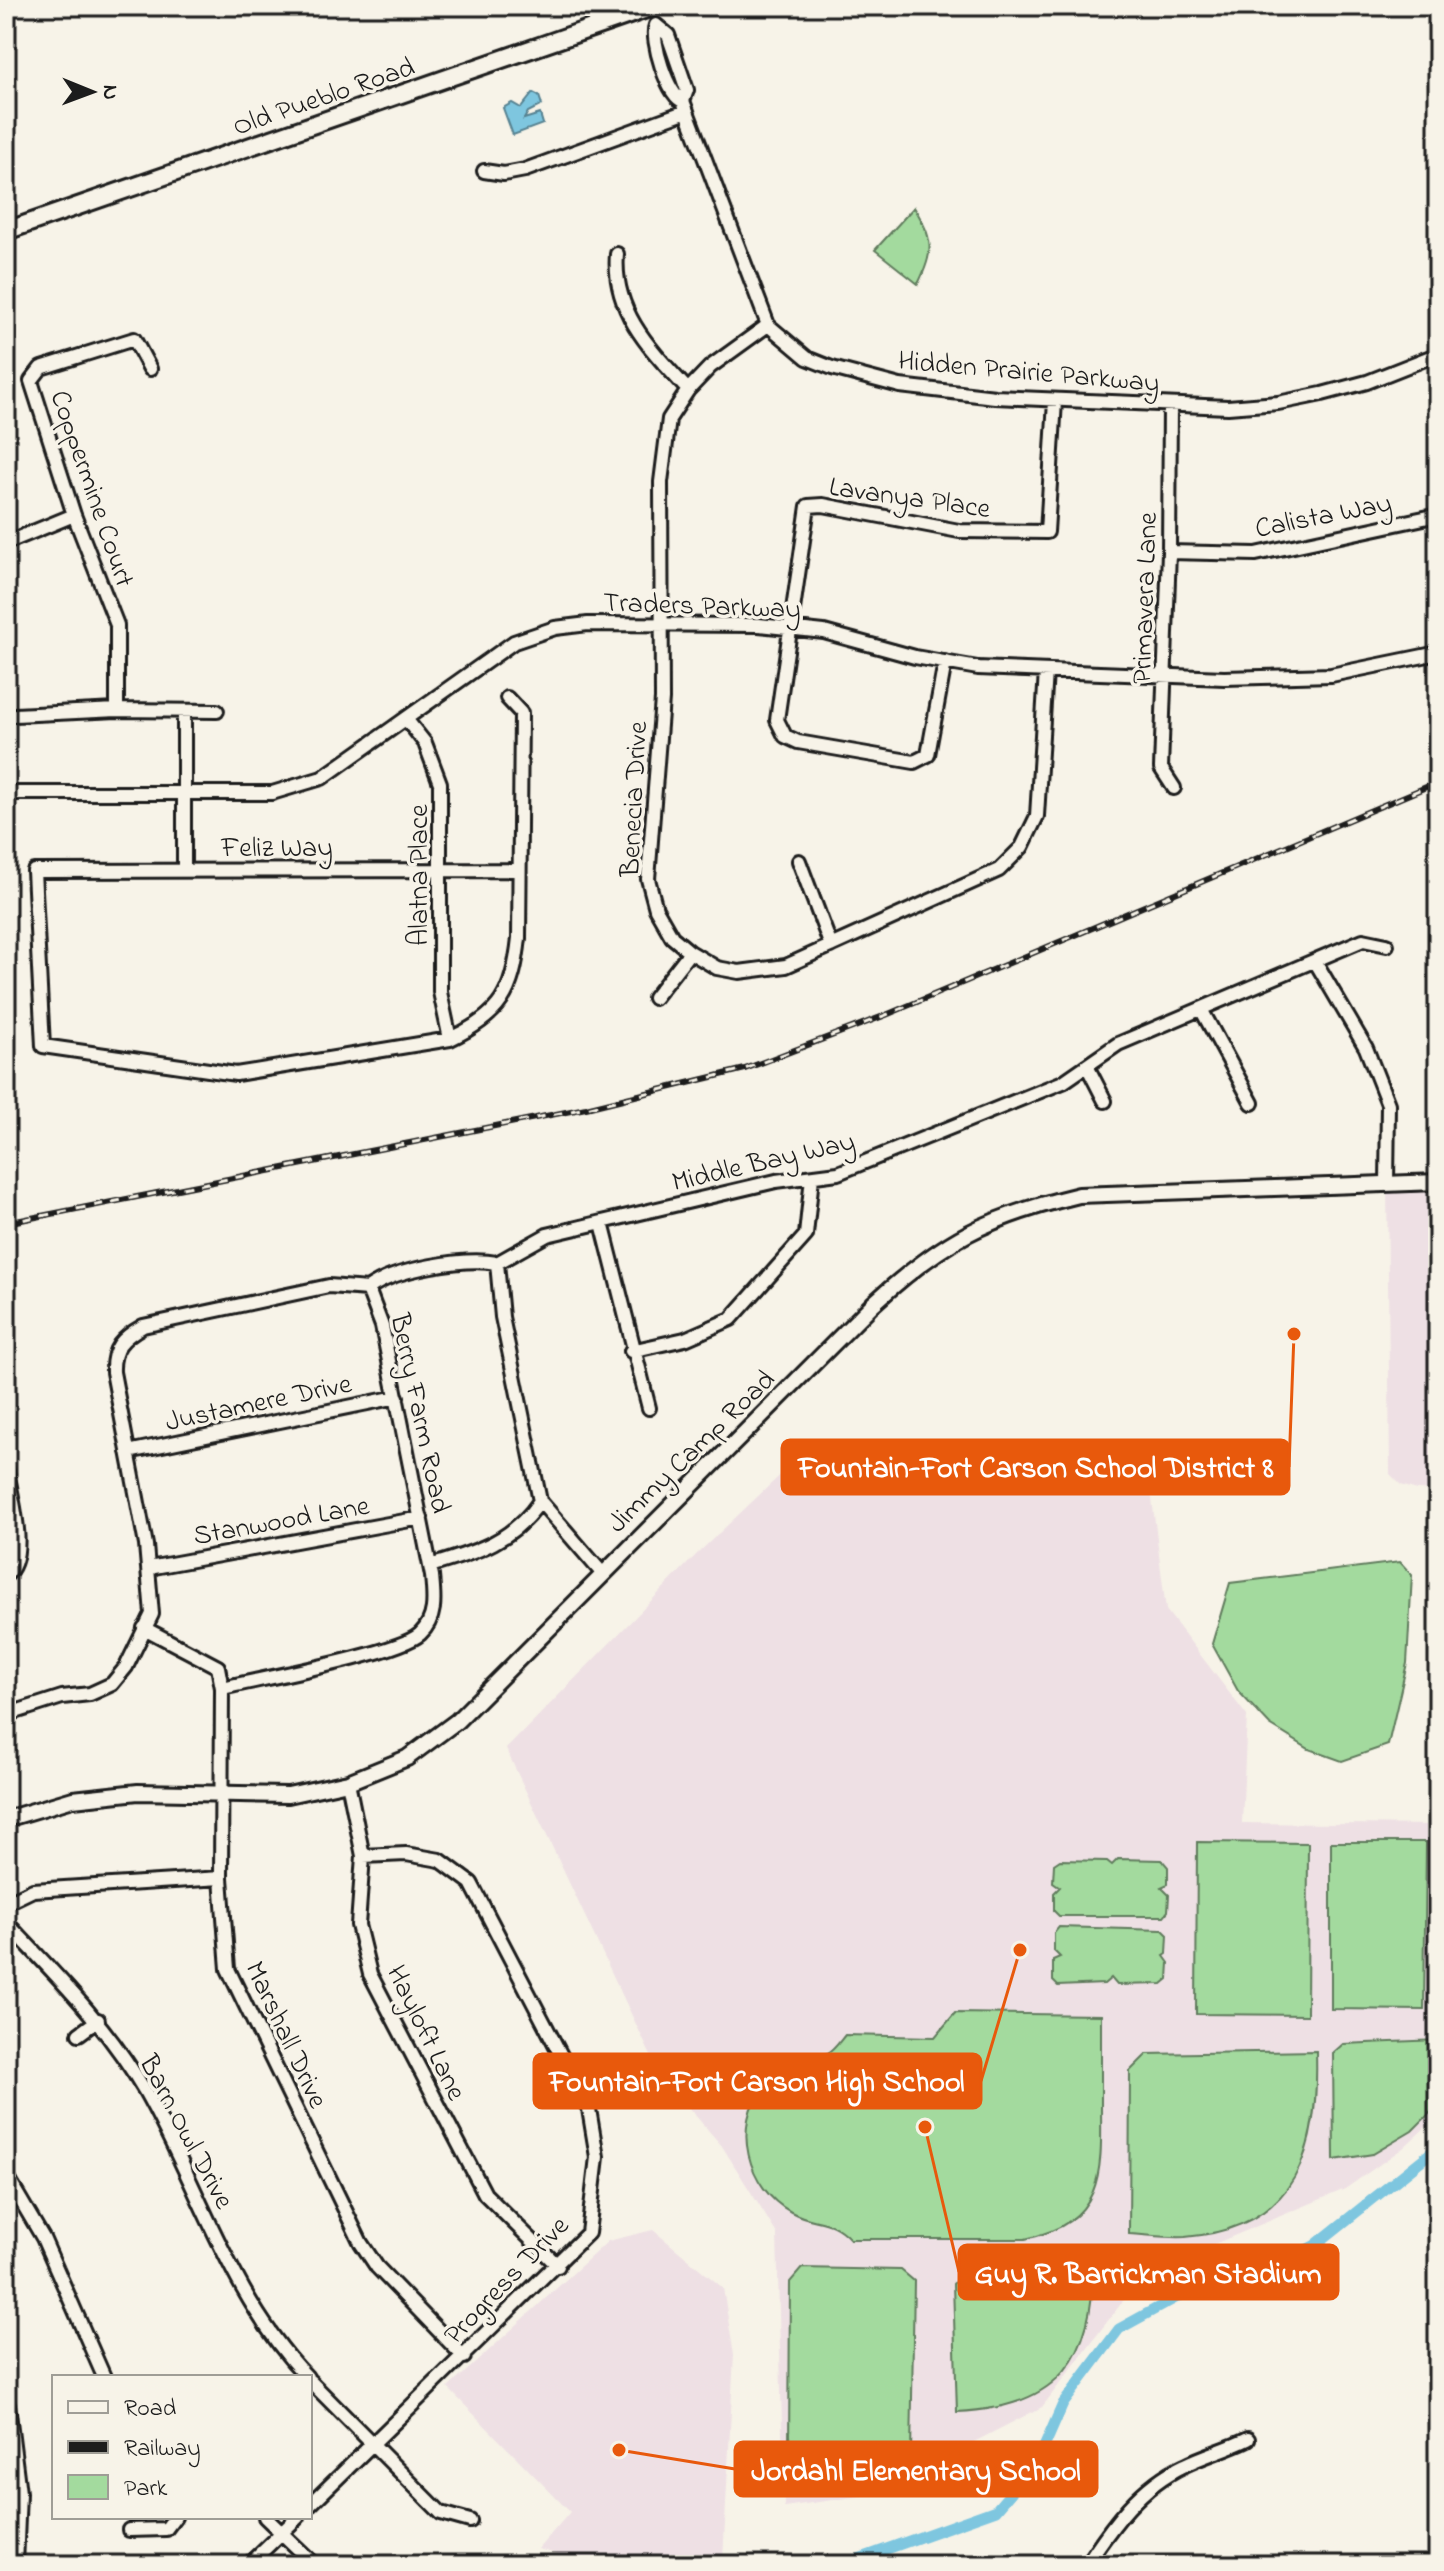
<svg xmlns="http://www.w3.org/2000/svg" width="1444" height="2571" viewBox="0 0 1444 2571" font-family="'Indie Flower',sans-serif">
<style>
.built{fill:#eee0e4}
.green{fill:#a3da9e;stroke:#607b5d;stroke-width:2}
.water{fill:#7ec6df;stroke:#578291;stroke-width:2}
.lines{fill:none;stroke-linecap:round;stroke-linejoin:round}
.canal{stroke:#7ec6df;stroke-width:11}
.minor-casing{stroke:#1c1c1c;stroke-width:18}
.tertiary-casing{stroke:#1c1c1c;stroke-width:20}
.secondary-casing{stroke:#1c1c1c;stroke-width:22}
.minor{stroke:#f7f3e8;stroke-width:12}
.tertiary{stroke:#f7f3e8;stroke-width:14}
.secondary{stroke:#f7f3e8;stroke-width:16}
.rail-casing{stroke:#1c1c1c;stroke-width:6}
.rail{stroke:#f7f3e8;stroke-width:3;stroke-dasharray:9;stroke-linecap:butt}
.labels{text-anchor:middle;stroke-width:7;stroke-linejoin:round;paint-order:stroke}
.street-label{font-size:28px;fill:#1c1c1c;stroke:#f7f3e8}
.leader{fill:none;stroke:#e8590c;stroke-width:3}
.callout-dot{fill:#e8590c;stroke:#f7f3e8;stroke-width:3}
.callout{fill:#e8590c;stroke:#e8590c;stroke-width:3}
.callout-label{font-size:30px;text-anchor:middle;font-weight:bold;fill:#fff}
</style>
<rect width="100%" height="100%" fill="#f7f3e8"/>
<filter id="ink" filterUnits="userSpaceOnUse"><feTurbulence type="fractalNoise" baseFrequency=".0125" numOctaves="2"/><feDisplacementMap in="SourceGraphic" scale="16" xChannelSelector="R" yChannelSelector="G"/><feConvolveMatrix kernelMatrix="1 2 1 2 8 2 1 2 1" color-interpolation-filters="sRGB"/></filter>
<g filter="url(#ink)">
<path class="built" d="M1438 1182V1491L1417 1490 1401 1485 1390 1474 1387 1183Z
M834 1449 874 1470 1094 1471 1150 1483 1166 1610 1247 1716 1242 1823 1438 1825V2116L1403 2148 1345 2189 1200 2250 1136 2284 1042 2407 970 2444 923 2487 784 2507 777 2234 722 2146 660 2075 506 1749 696 1555 795 1461Z
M653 2230 723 2288 734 2355 723 2560 591 2563 538 2549 570 2512 448 2388 608 2241Z"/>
<path class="green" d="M914 207C933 239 935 250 918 284L875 250Z
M1400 1562 1412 1575 1407 1663 1388 1745 1342 1761 1309 1749 1270 1725 1238 1691 1212 1644 1230 1583Z
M1197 1842 1308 1843 1307 2015 1196 2014Z
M1331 1842H1426L1424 2010 1331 2009Z
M1118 1859 1162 1860 1168 1867V1884L1161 1887 1169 1895 1168 1911 1164 1916H1059L1054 1911V1893L1060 1887 1053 1882 1054 1864 1060 1860 1107 1861 1112 1865Z
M1059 1927 1163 1930 1168 1935 1167 1954 1164 1956 1169 1963 1168 1979 1162 1984 1117 1985 1111 1978 1104 1984 1058 1986 1053 1981V1960L1060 1957 1054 1951V1933Z
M955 2013 1101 2015C1101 2046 1101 2077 1101 2108 1102 2175 1103 2222 1025 2239H850C830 2217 815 2225 791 2212 747 2188 731 2126 764 2085 784 2060 803 2064 828 2053 834 2050 840 2041 845 2035L935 2037Z
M1438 2040V2100L1432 2111 1412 2131 1373 2154 1334 2160 1333 2053 1343 2044Z
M1316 2051C1319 2149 1299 2228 1185 2237 1167 2238 1148 2235 1129 2234L1130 2071 1147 2054Z
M802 2268 901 2270 914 2281 911 2455 904 2464 795 2463 789 2455 790 2282Z
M960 2277 1093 2280C1089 2371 1046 2408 957 2412L953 2284Z"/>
<path class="water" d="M533 93 539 96 542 105 528 112 524 119 540 114 543 124 513 135 503 108 512 103 521 108Z"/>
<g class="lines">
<path class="canal" d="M842 2565 996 2510 1038 2461 1063 2404 1119 2329 1212 2278 1294 2256 1314 2246 1438 2147"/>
<defs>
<path id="minor" d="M656 25 668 35 687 90 683 101C668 97 650 39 656 25Z
M683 101 768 325 807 358 832 368 900 386 995 397 1228 407 1278 403 1322 394 1367 382 1438 354
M484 171 504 174 525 170 687 111
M617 254C612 312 651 350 688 390
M768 325 710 367 688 390 669 419 661 482 662 699 648 879 656 909 672 937 690 952 717 968 739 972 786 966 999 870 1022 847 1037 816 1046 671
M1170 405 1169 552 1161 768 1174 788
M6 543 74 515
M1169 552 1256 554 1438 515
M945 662 928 755 914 762 798 742 785 736 777 720 808 506 823 505 959 531 1047 532 1055 401
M507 698 521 713 519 938C513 993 501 1015 450 1039L236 1074 43 1046 34 871 519 870
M117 710V625L74 515 31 381 41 368 134 339 150 369
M15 715 117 710 217 711
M406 719 425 743 440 783V992L450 1039
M6 793H272L322 778 514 642 555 628 588 624 759 625 824 632 915 657 978 668 1224 678 1331 675 1438 653
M799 861 831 946
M184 870V712
M1315 961 1366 1048 1388 1104 1387 1183
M654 998 690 952
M1201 1009 1252 1103
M1087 1066 1105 1101
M602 1223 649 1408
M368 1289C393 1269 466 1257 497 1263
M631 1351 685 1339 731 1319 806 1235 812 1177
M128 1452 397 1397
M6 1466C10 1493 30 1557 6 1575
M430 1566C476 1552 512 1542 540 1501
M149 1568 421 1518
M602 1573 540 1501 502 1317 497 1263 547 1235 776 1181 838 1173 1063 1082 1118 1044 1363 940 1387 945
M144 1628 218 1667 222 1688 221 1878 228 1969 361 2243 377 2267 464 2357
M6 1715 62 1697 90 1694 112 1684 126 1667 152 1614 146 1545 113 1372C112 1348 122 1338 143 1326L329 1286 368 1289 382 1326 432 1576C434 1597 437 1618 420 1634 398 1654 259 1679 222 1688
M348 1782 363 1856 358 1925 370 1974 485 2194 558 2266
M6 1903 33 1890 221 1878
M6 1922C57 1976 108 2027 145 2091 199 2186 230 2297 307 2377
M79 2034 98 2020
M6 2175 43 2238 104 2377
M310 2381 441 2513 470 2521
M310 2505 588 2233 597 2157 589 2109 471 1883 440 1860 406 1854 363 1856
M265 2517 315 2565
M129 2530 166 2529 175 2517
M248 2565 298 2517
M1086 2565C1112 2525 1140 2486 1185 2465 1205 2455 1228 2449 1248 2439"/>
<path id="tertiary" d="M6 1819 73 1799 138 1792 288 1795 348 1782 407 1758 457 1721 873 1304C943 1240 987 1217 1079 1195L1438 1182"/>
<path id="secondary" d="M6 231 655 6
M6 2405 17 2493 14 2565"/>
</defs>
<use href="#minor" class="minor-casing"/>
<use href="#tertiary" class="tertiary-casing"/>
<use href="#secondary" class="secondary-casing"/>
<use href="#minor" class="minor"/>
<use href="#tertiary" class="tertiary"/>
<use href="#secondary" class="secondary"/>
<defs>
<path id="rail" d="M6 1223 586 1108 745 1069 886 1015 1438 782"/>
</defs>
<use href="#rail" class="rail-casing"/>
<use href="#rail" class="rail"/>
</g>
</g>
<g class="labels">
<g class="street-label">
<text transform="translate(323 95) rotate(-19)" y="10">Old Pueblo Road</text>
<text transform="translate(1029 370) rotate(5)" y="10">Hidden Prairie Parkway</text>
<text transform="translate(94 488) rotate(71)" y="10">Coppermine Court</text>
<text transform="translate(910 496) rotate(8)" y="10">Lavanya Place</text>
<text transform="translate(1323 514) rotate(-11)" y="10">Calista Way</text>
<text transform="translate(1143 598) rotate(-88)" y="10">Primavera Lane</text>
<text transform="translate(702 604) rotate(2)" y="10">Traders Parkway</text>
<text transform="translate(632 799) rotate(-87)" y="10">Benecia Drive</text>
<text x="277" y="856">Feliz Way</text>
<text transform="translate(417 875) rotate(-90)" y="10">Alatna Place</text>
<text transform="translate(763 1160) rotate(-13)" y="10">Middle Bay Way</text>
<text transform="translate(258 1401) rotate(-12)" y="10">Justamere Drive</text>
<text transform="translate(422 1413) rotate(78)" y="10">Berry Farm Road</text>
<text transform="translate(690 1450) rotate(-44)" y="10">Jimmy Camp Road</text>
<text transform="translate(281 1519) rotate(-10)" y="10">Stanwood Lane</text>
<text transform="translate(428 2032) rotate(64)" y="10">Hayloft Lane</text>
<text transform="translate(288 2034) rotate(65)" y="10">Marshall Drive</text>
<text transform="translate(188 2131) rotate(62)" y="10">Barn Owl Drive</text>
<text transform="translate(505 2279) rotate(-46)" y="10">Progress Drive</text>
</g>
</g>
<path class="leader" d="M1294 1334L1289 1467M1020 1950L981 2081M925 2127L959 2272M619 2450L735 2469"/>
<g class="callout-dot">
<circle cx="1294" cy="1334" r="8"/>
<circle cx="1020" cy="1950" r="8"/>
<circle cx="925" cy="2127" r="8"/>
<circle cx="619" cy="2450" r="8"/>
</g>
<g class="callout">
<rect x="782" y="1440" width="507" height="54" rx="8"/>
<rect x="534" y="2054" width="447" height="54" rx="8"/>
<rect x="959" y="2245" width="379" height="54" rx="8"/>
<rect x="735" y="2442" width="362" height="54" rx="8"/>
</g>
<g class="callout-label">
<text x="1036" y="1477">Fountain-Fort Carson School District 8</text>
<text x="757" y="2091">Fountain-Fort Carson High School</text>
<text x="1148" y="2283">Guy R. Barrickman Stadium</text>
<text x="916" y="2480">Jordahl Elementary School</text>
</g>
<rect width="1444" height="2571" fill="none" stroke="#f7f3e8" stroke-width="32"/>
<rect x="16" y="16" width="1412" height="2539" fill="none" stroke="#1c1c1c" stroke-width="3" filter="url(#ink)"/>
<rect x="52" y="2375" width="260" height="144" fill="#f7f3e8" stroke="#9f9d96" stroke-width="2"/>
<rect x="68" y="2401" width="40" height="12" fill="#f7f3e8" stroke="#9f9d96" stroke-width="2"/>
<text x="124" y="2415" font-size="24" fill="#1c1c1c">Road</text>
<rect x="68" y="2441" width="40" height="12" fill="#1c1c1c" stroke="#9f9d96" stroke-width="2"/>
<text x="124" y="2455" font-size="24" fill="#1c1c1c">Railway</text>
<rect x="68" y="2475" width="40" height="24" fill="#a3da9e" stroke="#9f9d96" stroke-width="2"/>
<text x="124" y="2495" font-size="24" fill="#1c1c1c">Park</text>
<g transform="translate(92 92) rotate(91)" stroke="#f7f3e8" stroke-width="6" paint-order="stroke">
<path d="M0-6L14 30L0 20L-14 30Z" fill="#1c1c1c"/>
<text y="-12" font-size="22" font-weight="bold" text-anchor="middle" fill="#1c1c1c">N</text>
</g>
</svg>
